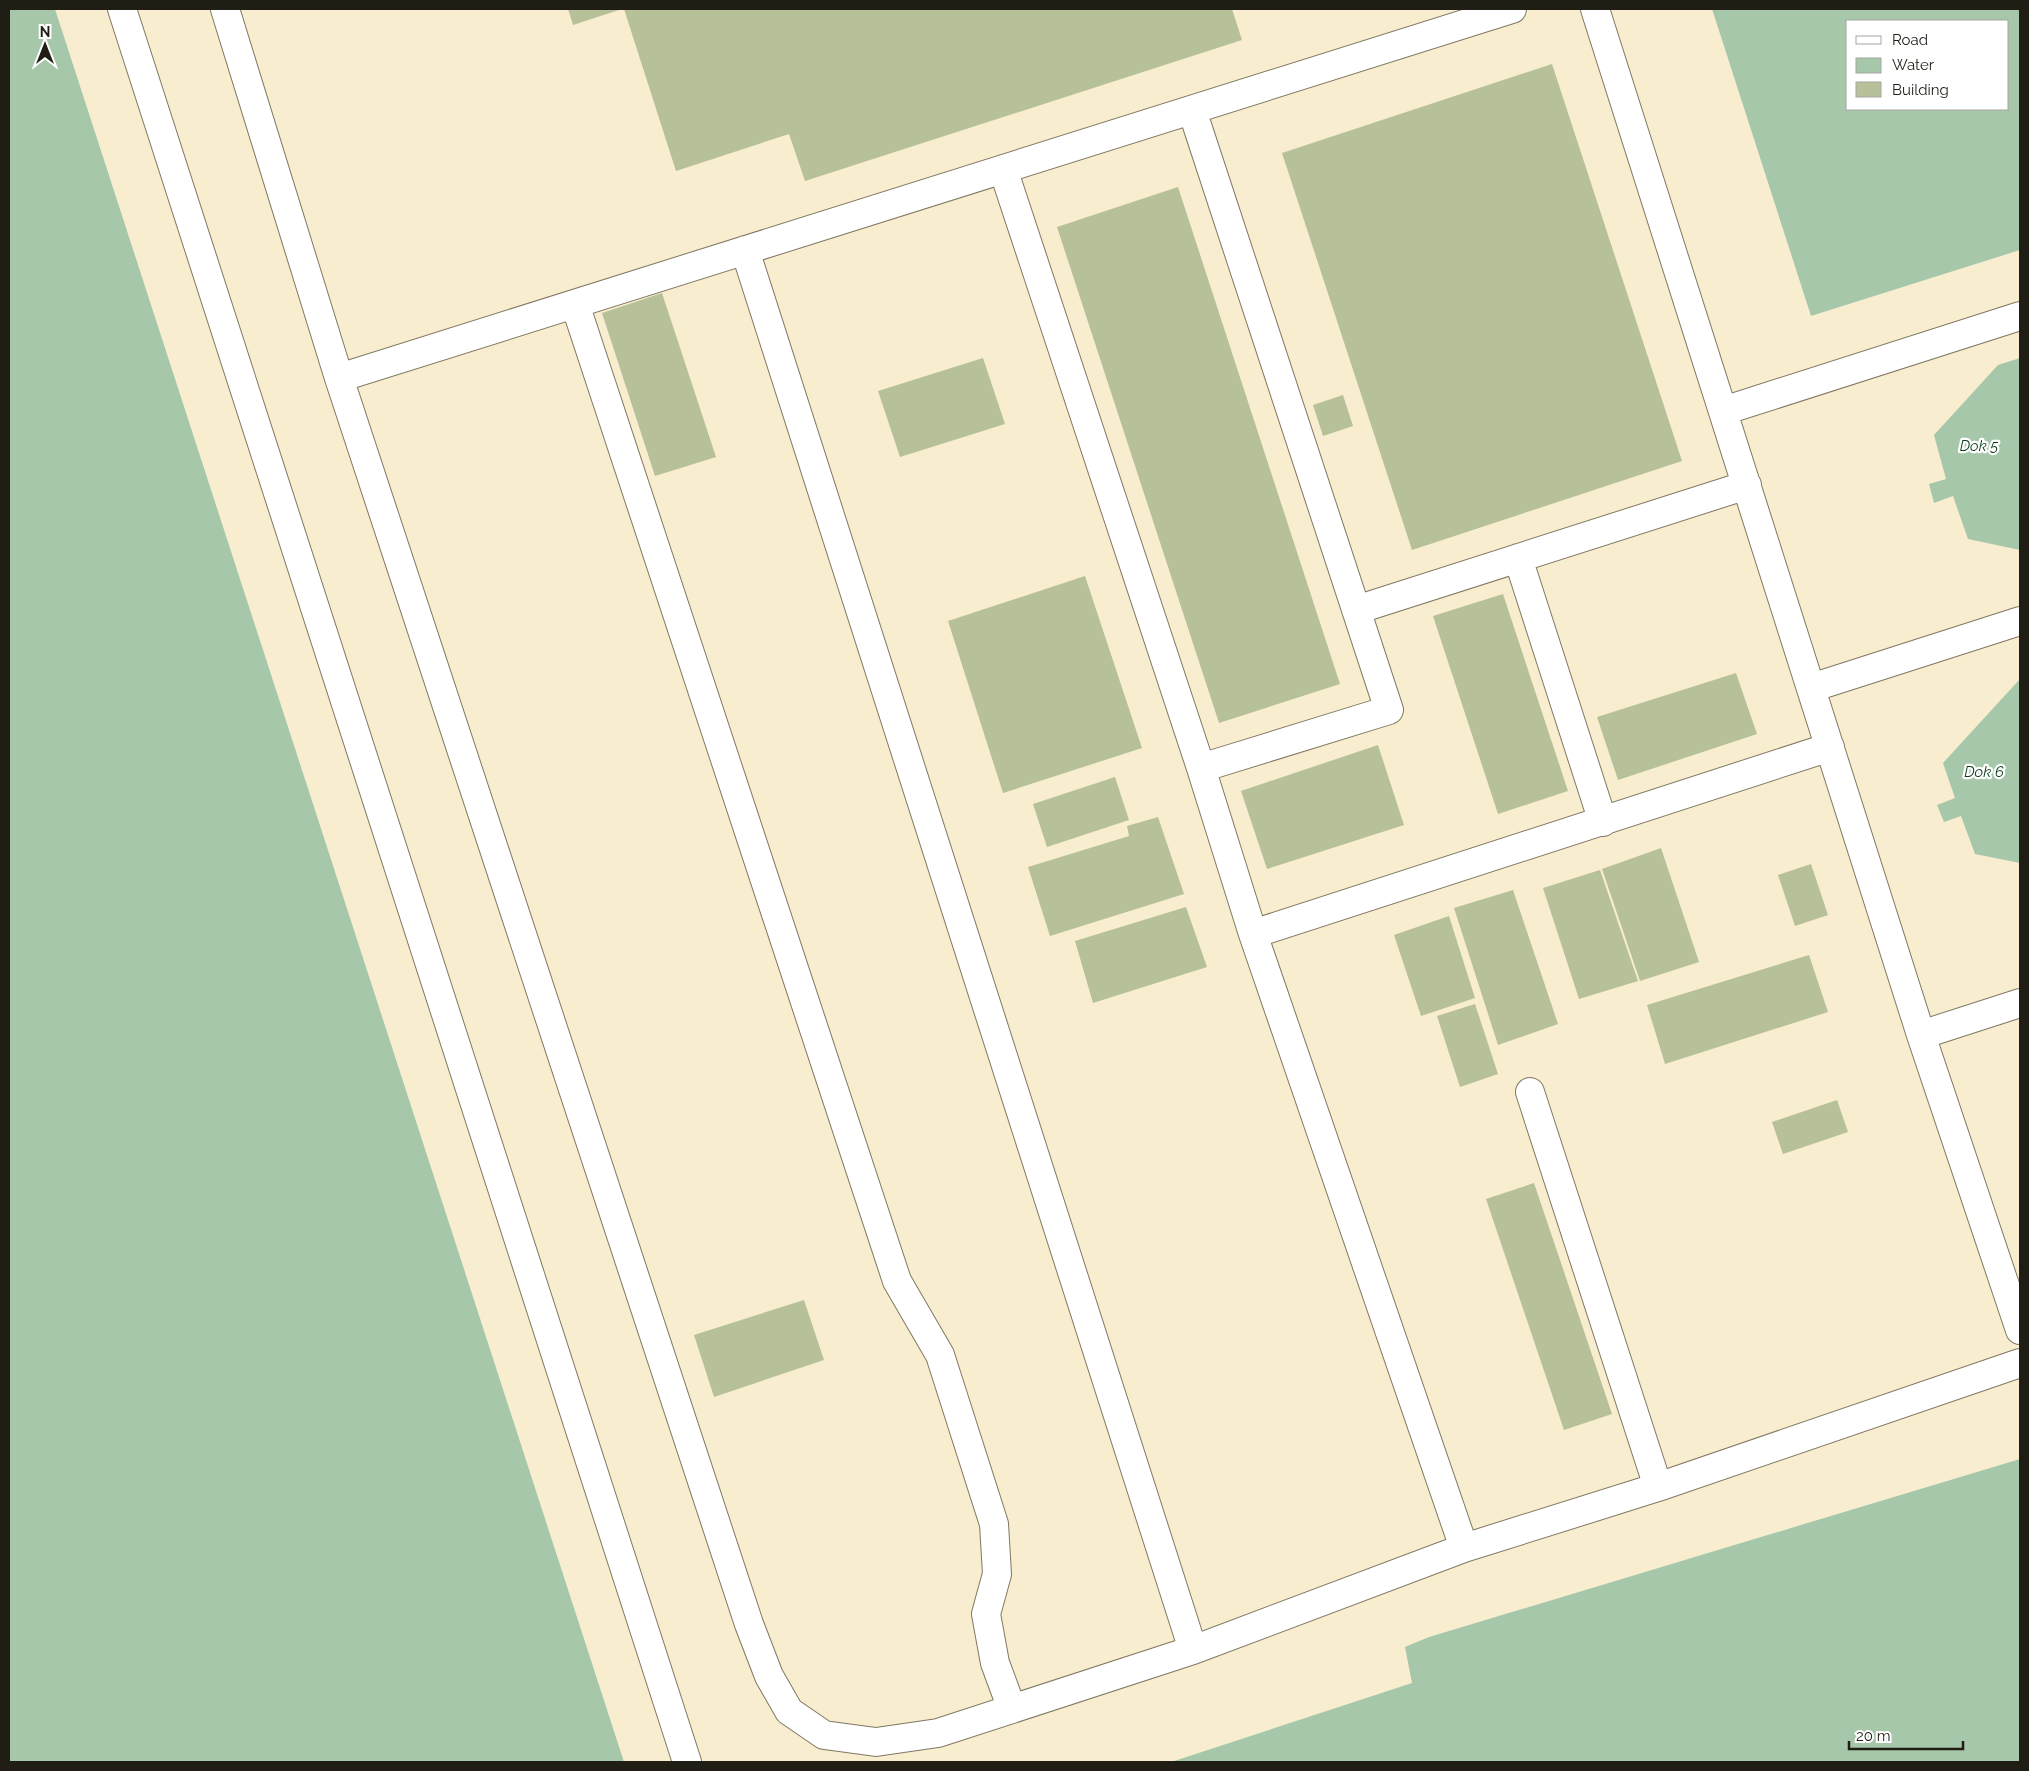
<svg xmlns="http://www.w3.org/2000/svg" width="2029" height="1771" viewBox="0 0 2029 1771" font-family="Raleway,sans-serif">
<style>
.built{fill:#f8edce}
.water{fill:#a6c7a9;fill-rule:evenodd}
.building{fill:#b6c199}
.lines{fill:none;stroke-linecap:round;stroke-linejoin:round}
.minor-casing{stroke:#807863;stroke-width:30}
.minor{stroke:#fff;stroke-width:28}
.labels{text-anchor:middle;stroke-width:4.5;stroke-linejoin:round;paint-order:stroke}
.water-label{font-size:15px;font-style:italic;fill:#093e18;stroke:#fff}
</style>
<rect width="100%" height="100%" fill="#fef8e5"/>
<path class="built" d="M55 9H1712L1811 316 2020 250V1459L1429 1637 1413 1683 1171 1762H624Z"/>
<path class="water" d="M9 9H55L624 1762H9Z
M1712 9H2020V250L1811 316ZM1848 21H2008V109H1848Z
M2020 358V550L1968 539 1953 496 1934 503 1929 484 1946 479 1934 435 1998 365Z
M2020 679V863L1975 854 1961 816 1944 822 1937 805 1955 798 1943 763Z
M2020 1459V1762H1171L1412 1683 1405 1647 1429 1637Z"/>
<path class="building" d="M568 9H622L573 25Z
M624 9H1232L1242 40 805 181 789 134 676 171Z
M1552 64 1682 461 1412 550 1282 153Z
M1178 187 1340 684 1219 723 1057 227Z
M662 293 716 457 655 476 602 313Z
M983 358 1005 424 900 457 878 391Z
M1343 395 1353 426 1323 436 1313 405Z
M1085 576 1142 748 1003 793 948 621Z
M1503 594 1568 791 1498 814 1433 616Z
M1736 673 1757 734 1618 780 1597 717Z
M1378 745 1404 825 1267 869 1241 791Z
M1115 777 1129 820 1047 847 1033 804Z
M1158 817 1184 894 1050 936 1028 867 1129 836 1127 826Z
M1661 848 1699 962 1640 981 1602 869Z
M1811 864 1828 915 1795 926 1778 875Z
M1600 870 1638 981 1579 999 1543 888Z
M1513 890 1558 1024 1498 1045 1454 908Z
M1186 907 1207 967 1093 1003 1075 941Z
M1449 916 1475 998 1421 1016 1394 935Z
M1809 955 1828 1012 1665 1064 1647 1005Z
M1475 1004 1498 1074 1460 1087 1437 1016Z
M1837 1100 1848 1132 1783 1154 1772 1122Z
M1534 1183 1612 1414 1564 1430 1486 1199Z
M804 1300 824 1360 714 1397 694 1335Z"/>
<g class="lines">
<defs>
<path id="minor" d="M122 9 687 1762
M225 9 339 378 749 1624 769 1676 789 1711 824 1735 876 1742 938 1733 1193 1650 1464 1548 1658 1487 2020 1363
M1595 9 1921 1035 2020 1330
M1192 110 1389 710 1201 768
M1003 169 1201 768 1253 934 1464 1548
M745 250 1193 1650
M575 304 897 1281 940 1355 994 1524 997 1574 986 1614 995 1663 1012 1709
M339 378 1512 9
M1723 411 2020 316
M1518 558 1603 822
M1356 610 1747 485
M1811 688 2020 621
M1253 934 1830 747
M1921 1035 2020 1003
M1530 1092 1658 1487"/>
</defs>
<use href="#minor" class="minor-casing"/>
<use href="#minor" class="minor"/>
</g>
<g class="labels">
<g class="water-label">
<text x="1979" y="451">Dok 5</text>
<text x="1984" y="777">Dok 6</text>
</g>
</g>
<rect width="2029" height="1771" fill="none" stroke="#201d14" stroke-width="20"/>
<rect x="1846" y="20" width="162" height="90" fill="#ffffff" stroke="#a6a5a1"/>
<rect x="1856" y="36" width="25" height="8" fill="#ffffff" stroke="#a6a5a1"/>
<text x="1892" y="45" font-size="15" fill="#201d14">Road</text>
<rect x="1856" y="58" width="25" height="15" fill="#a6c7a9" stroke="#a6a5a1"/>
<text x="1892" y="70" font-size="15" fill="#201d14">Water</text>
<rect x="1856" y="82" width="25" height="15" fill="#b6c199" stroke="#a6a5a1"/>
<text x="1892" y="95" font-size="15" fill="#201d14">Building</text>
<g transform="translate(45 45)" stroke="#ffffff" stroke-width="4" paint-order="stroke">
<path d="M0-4L9 19L0 12L-9 19Z" fill="#201d14"/>
<text y="-8" font-size="14" font-weight="bold" text-anchor="middle" fill="#201d14">N</text>
</g>
<path d="M1849 1741v8h114v-8" fill="none" stroke="#201d14" stroke-width="2.5"/>
<text x="1856" y="1741" font-size="15" fill="#201d14" stroke="#ffffff" stroke-width="4" paint-order="stroke">20 m</text>
</svg>
